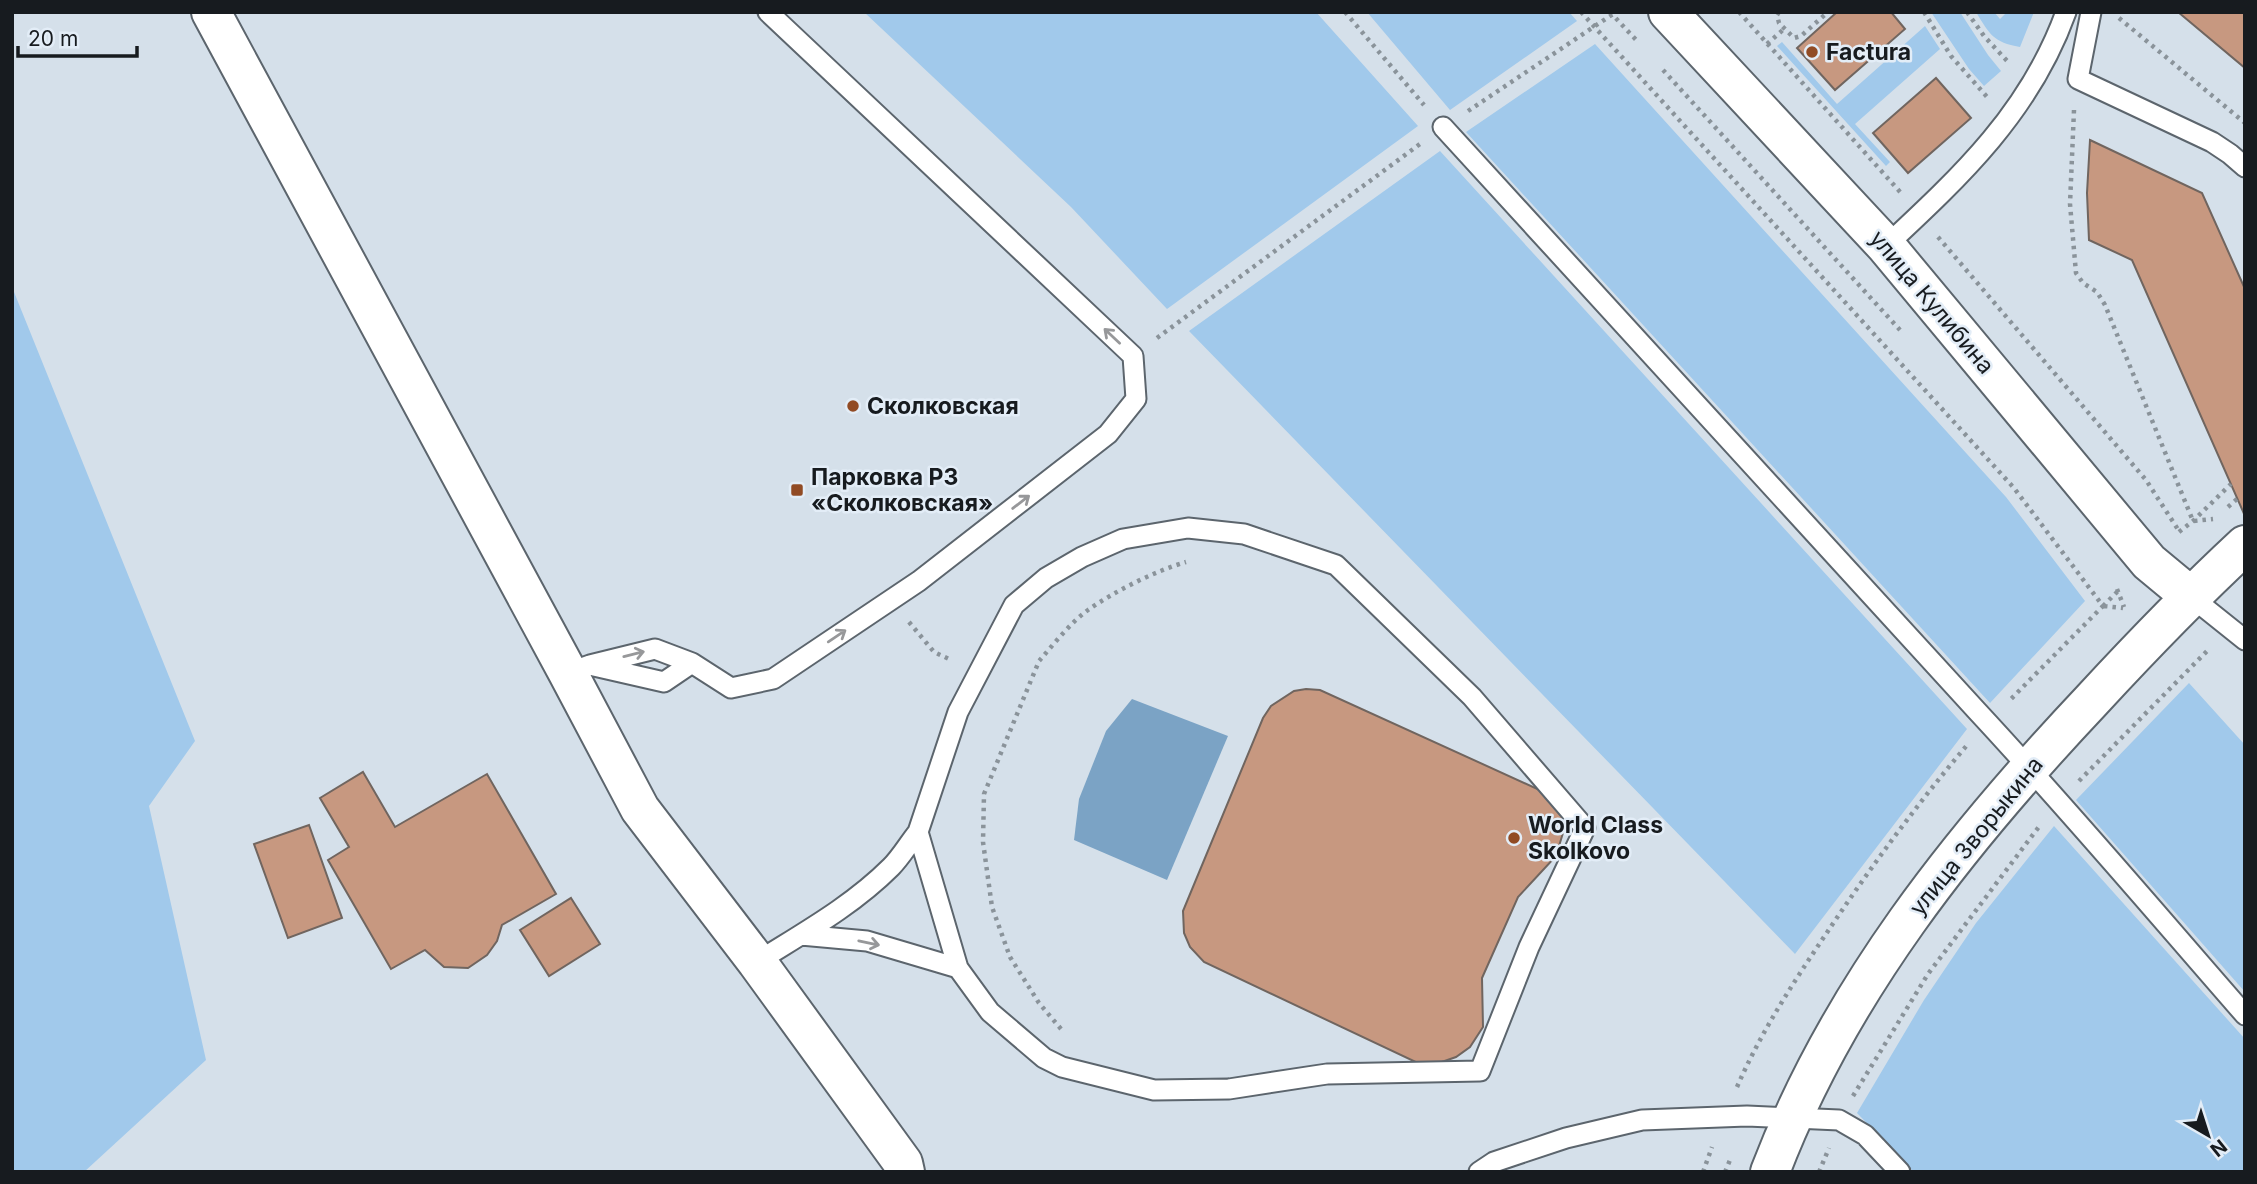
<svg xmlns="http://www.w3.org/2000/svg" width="2257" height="1184" viewBox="0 0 2257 1184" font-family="Inter,sans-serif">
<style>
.green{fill:#a1c9eb}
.water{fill:#7ba3c5}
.building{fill:#c79880;stroke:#70655f;stroke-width:2}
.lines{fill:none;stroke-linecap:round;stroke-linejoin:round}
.service-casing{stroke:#5c656d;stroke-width:23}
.minor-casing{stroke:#5c656d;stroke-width:42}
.path{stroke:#8a939a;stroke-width:4.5;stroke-dasharray:3.5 5;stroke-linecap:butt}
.service{stroke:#fff;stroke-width:19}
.minor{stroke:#fff;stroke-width:38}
.oneway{stroke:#97989a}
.poi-dot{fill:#914b24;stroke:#e3edf7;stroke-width:2.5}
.labels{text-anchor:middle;stroke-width:5;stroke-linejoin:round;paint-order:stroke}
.poi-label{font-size:23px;font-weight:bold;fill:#171b1f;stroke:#e3edf7;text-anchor:start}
.street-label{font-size:23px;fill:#171b1f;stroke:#e3edf7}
</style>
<rect width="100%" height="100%" fill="#d5e0ea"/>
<path class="green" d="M864 12H1316L1418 126 1167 309 1071 207Z
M1367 12H1569L1577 21 1450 110Z
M1931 12H1960L1988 55 2001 71 1984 86 1969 69Z
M1976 12H1994L2000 19 2007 12H2034L2020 47C1993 42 1990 35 1976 12Z
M1925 26 1940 49 1855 124 1890 162 1886 166 1777 46 1782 42 1837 104Z
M1595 44 2006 497 2085 601 1990 703 1466 132Z
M1440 151 1967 729 1795 954 1189 331Z
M12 287 195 741 149 806 206 1060 84 1172H12Z
M2189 683 2245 745V992L2076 800Z
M2054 826 2245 1039V1172H1914L1857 1113 1924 1000 1976 923Z"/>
<path class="water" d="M1132 699 1228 736 1167 880 1074 840 1079 799 1106 731Z"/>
<path class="building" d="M1837 12H1891L1905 29 1835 90 1797 48Z
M2178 12H2245V68L2184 17Z
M1936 78 1971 118 1908 173 1873 133Z
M2090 140 2202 193 2245 289V516L2132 260 2089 240 2087 193Z
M1306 689 1320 690 1555 797 1565 809 1566 823 1556 856 1518 897 1482 978 1483 1027 1470 1047 1456 1057 1436 1064 1422 1065 1204 962 1190 947 1184 933 1183 911 1263 718 1271 706 1294 691Z
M363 772 395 827 487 774 556 894 502 925 497 941 487 955 468 968 444 967 425 950 391 969 328 860 349 847 320 798Z
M309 825 342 918 288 938 254 844Z
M571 898 600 944 549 976 520 930Z"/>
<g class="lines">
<defs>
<path id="service" d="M2091 12 2078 79 2212 142 2230 154 2245 167
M1443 127 1977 711C2069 810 2156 913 2245 1015
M1886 246C1961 176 2030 112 2066 12
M1188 528 1244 534 1336 565 1472 697 1585 828 1529 947 1480 1071 1327 1074 1229 1089 1154 1090 1062 1067 1044 1058 990 1012 958 968 918 832 958 712 1014 605 1046 578 1082 557 1123 539Z
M2190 596 2245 640
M594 666 664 682 692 663
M568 673 590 665 655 649 692 663 731 688 773 679 919 581 1108 434 1136 399 1133 356 768 12
M801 935 867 941 958 968
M757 962C803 933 852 906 891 867 901 857 909 843 918 832
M1479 1172 1494 1162 1566 1138 1642 1120 1747 1116 1839 1120 1865 1135 1900 1172"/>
<path id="minor" d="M211 12 568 673 640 809 757 962 903 1163 905 1172
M1668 12 1886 246 2149 562 2190 596
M1770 1172C1839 991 1960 840 2092 700 2141 647 2191 595 2245 545"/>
</defs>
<use href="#service" class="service-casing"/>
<use href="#minor" class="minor-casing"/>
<path class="path" d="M1345 12 1424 105
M1581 12 2014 488 2103 606 2008 702
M1610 12 1639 43
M1739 12 1901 193
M1779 12 1777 15 1779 23 1794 38 1801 36 1828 12
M1924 12 1951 56 1988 98
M1967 12 1984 36 2009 63
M2119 18 2245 123
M1767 44 1784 29
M1663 70 1900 330
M2074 110 2070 204 2076 273 2083 283 2097 292 2105 305 2193 521
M1468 111 1616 12
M1938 237 2146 480 2179 531
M1157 338 1420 144
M2228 507 2237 499
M2194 521 2213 519
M2179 532 2193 521 2231 484
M2117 589 2124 607
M2103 606 2120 589
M2104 606 2123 608
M909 622 934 652 951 660
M2079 781 2208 650
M1061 1029 1039 1003 1010 957 992 907 983 842 984 794 1039 661C1054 644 1070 623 1088 610 1115 591 1155 571 1186 562
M1737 1087C1761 1032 1793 983 1826 934 1870 868 1917 804 1968 744
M1853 1096 1928 974 2041 824
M1703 1172 1712 1147
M1725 1172 1730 1160
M1819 1172 1829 1148"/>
<use href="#service" class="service"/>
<use href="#minor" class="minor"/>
</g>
<defs><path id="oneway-shaft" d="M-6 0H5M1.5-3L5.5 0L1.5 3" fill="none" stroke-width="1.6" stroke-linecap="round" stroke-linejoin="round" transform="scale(1.75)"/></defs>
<g class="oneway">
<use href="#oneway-shaft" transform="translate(1112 336) rotate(-137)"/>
<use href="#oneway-shaft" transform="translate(1021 502) rotate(-38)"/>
<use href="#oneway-shaft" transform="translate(837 636) rotate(-34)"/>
<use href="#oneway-shaft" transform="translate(634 654) rotate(-14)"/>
<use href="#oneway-shaft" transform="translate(869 943) rotate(12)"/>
</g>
<g class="poi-dot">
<circle cx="1812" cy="52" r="7"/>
<circle cx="853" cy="406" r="7"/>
<rect x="790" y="483" width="14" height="14" rx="3.5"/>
<circle cx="1514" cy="838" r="7"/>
</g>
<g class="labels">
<g class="poi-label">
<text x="1826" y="60">Factura</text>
<text x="867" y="414">Сколковская</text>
<text x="811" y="485">Парковка P3<tspan x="811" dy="26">«Сколковская»</tspan></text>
<text x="1528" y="833">World Class<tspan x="1528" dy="26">Skolkovo</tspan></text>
</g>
<g class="street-label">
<text transform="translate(1932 302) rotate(50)" y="8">улица Кулибина</text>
<text transform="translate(1976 836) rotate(-51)" y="8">улица Зворыкина</text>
</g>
</g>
<rect width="2257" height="1184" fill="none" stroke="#171b1f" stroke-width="28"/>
<g transform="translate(2208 1135) rotate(141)" stroke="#e3edf7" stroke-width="5" paint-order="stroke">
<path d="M0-5L12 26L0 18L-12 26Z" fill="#171b1f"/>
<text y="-10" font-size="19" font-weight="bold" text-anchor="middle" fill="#171b1f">N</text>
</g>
<path d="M18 46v10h119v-10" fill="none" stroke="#171b1f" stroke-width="3.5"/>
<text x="28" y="46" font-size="21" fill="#171b1f" stroke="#e3edf7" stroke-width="5" paint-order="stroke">20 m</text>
</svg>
